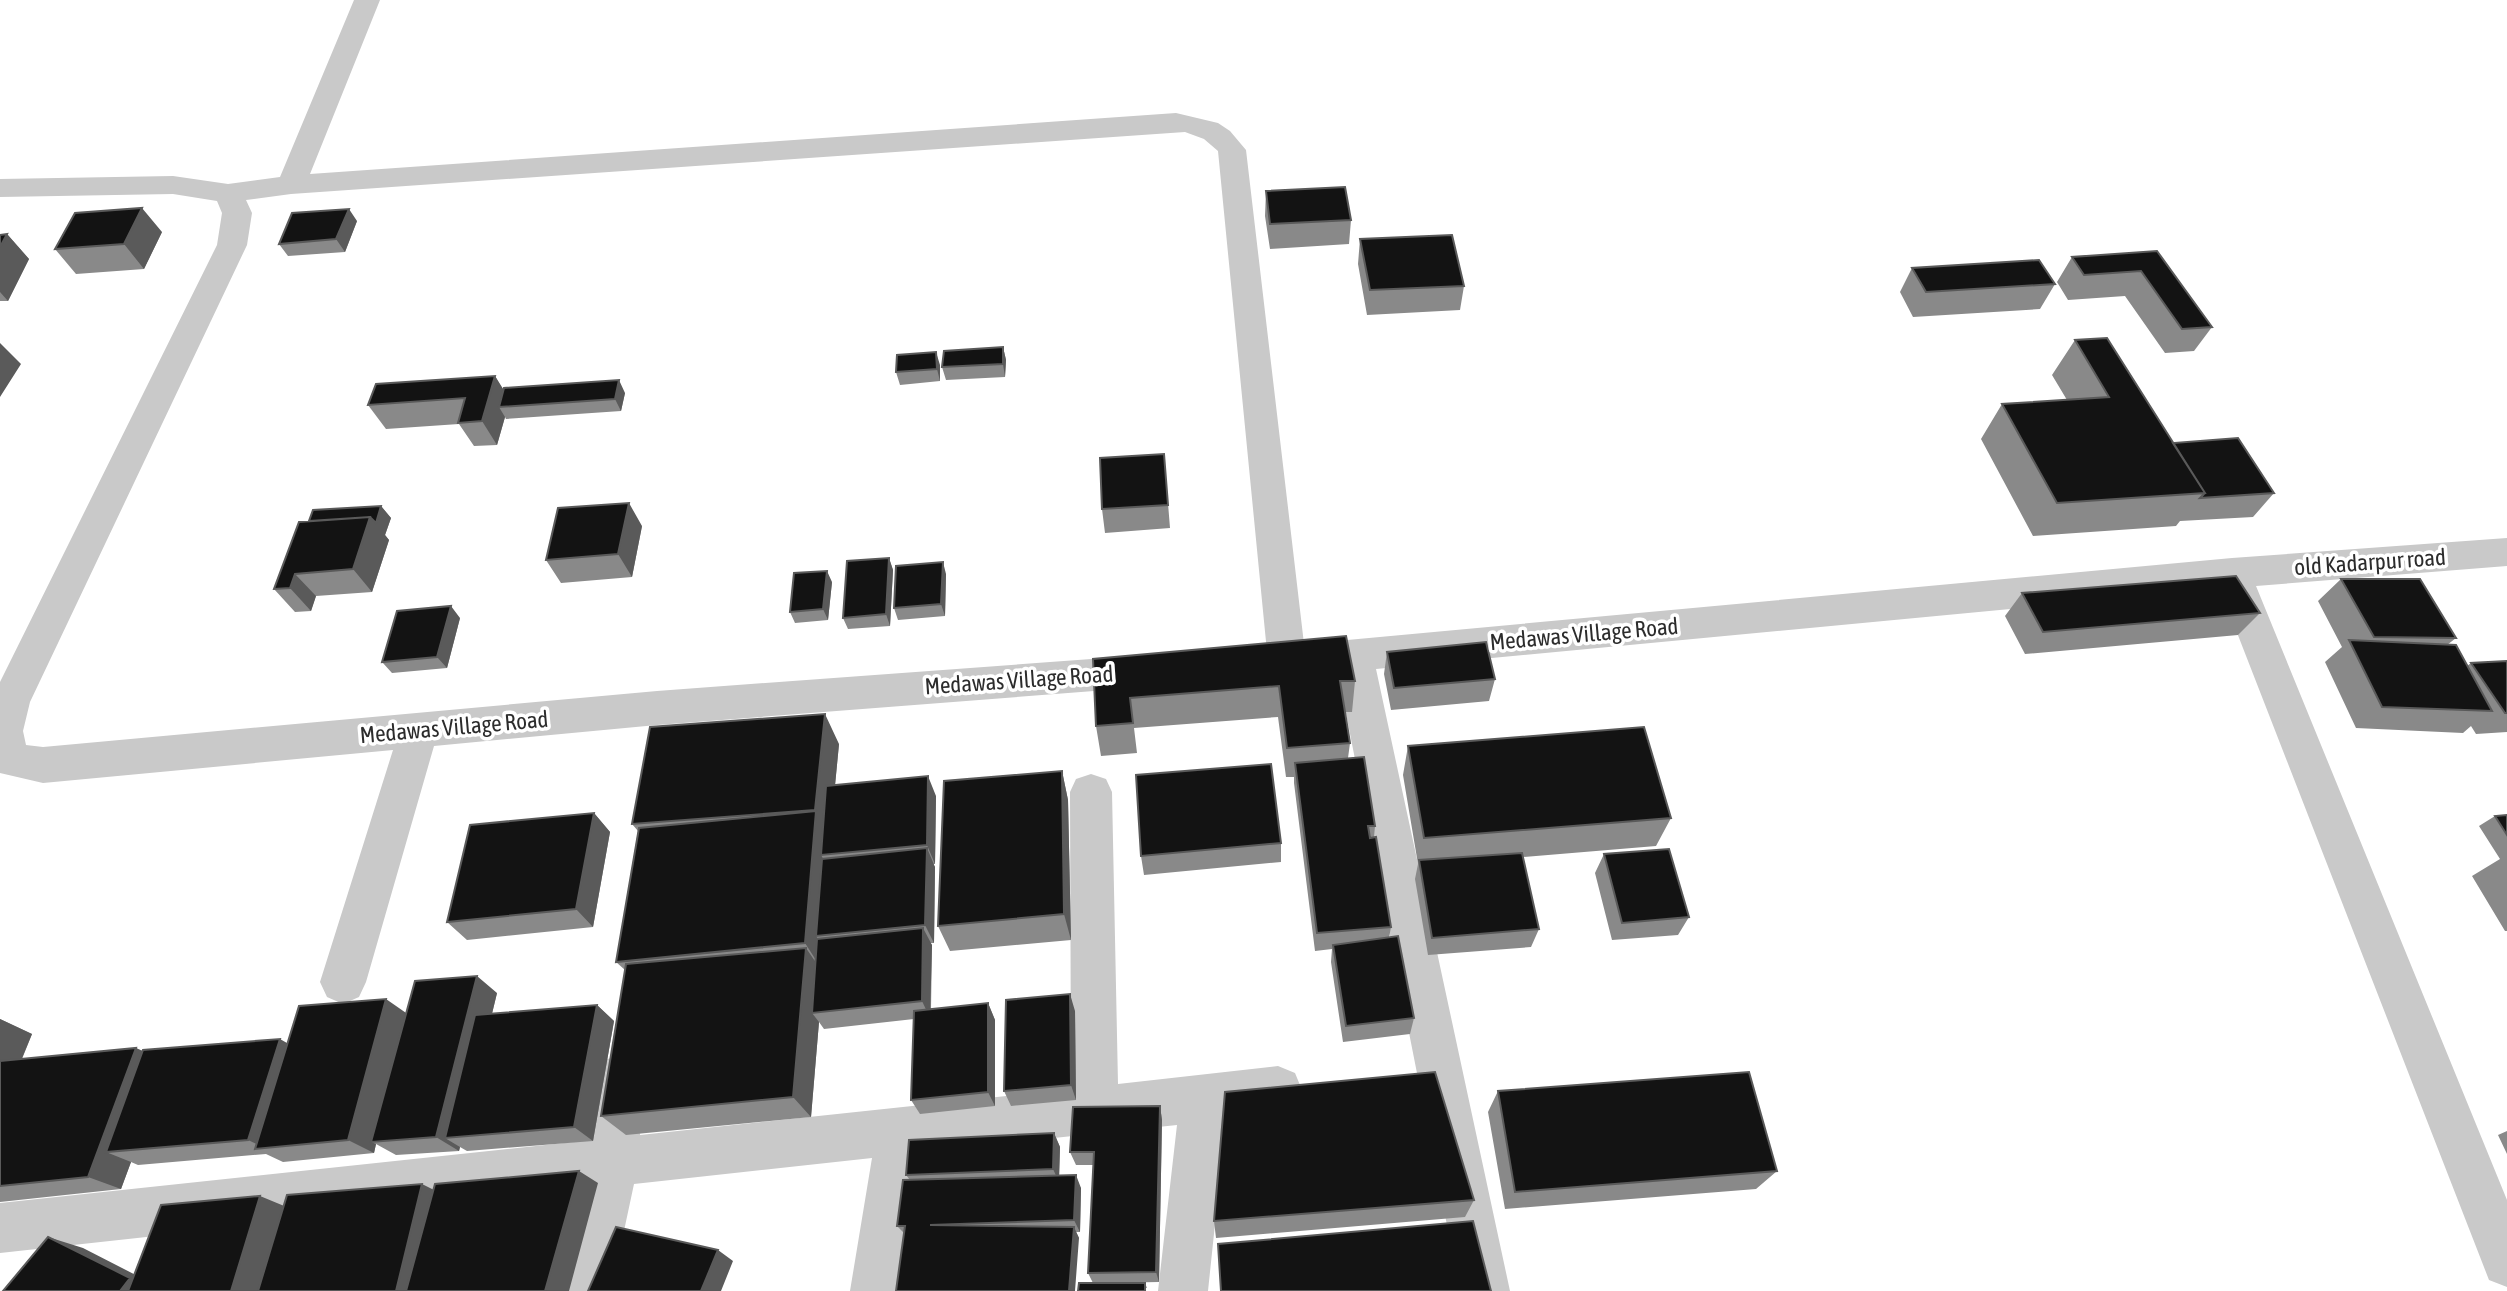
<svg xmlns="http://www.w3.org/2000/svg" width="2507" height="1291" viewBox="0 0 2507 1291" font-family="'Asap Condensed',sans-serif">
<style>
.lines{fill:none;stroke-linecap:round;stroke-linejoin:round}
.minor{fill:#c9c9c9;fill-rule:evenodd}
.wall{fill:#898989}
.shaded-wall{fill:#5a5a5a}
.building{fill:#131313;stroke:#5a5a5a;stroke-width:2}
.labels{text-anchor:middle;stroke-width:7;stroke-linejoin:round;paint-order:stroke}
.street-label{font-size:23px;fill:#2c2c2c;stroke:#fff}
</style>
<rect width="100%" height="100%" fill="#fff"/>
<g class="lines">
<path class="minor" d="M354 0H380L310 174 1176 113 1218 123 1230 131 1246 150 1304 644 2232 558 2507 538V566L2256 586 2507 1200V1287L2489 1280 2482 1262 2220 589 1376 669 1510 1291H1460L1338 673 1287 678 1273 673 1268 662 1218 151 1204 139 1185 132 291 194 246 200 252 213 247 245 30 702 23 731 26 745 43 747 657 691 1146 655 1160 660 1165 671 1160 682 1146 687 657 725 434 746 366 982 359 997 343 1004 327 997 320 982 393 750 43 783 0 773V682L217 245 222 213 217 201 173 194 0 197V179L173 176 228 184 280 177Z
M1091 774 1106 779 1112 792 1118 1084 1278 1066 1295 1073 1302 1090 1295 1107 1278 1114 1226 1119 1208 1291H1158L1177 1125 922 1152 902 1291H850L872 1158 634 1184 615 1273 608 1291H558L565 1273 583 1189 0 1253V1203L592 1140 599 1077 605 1060 622 1054 639 1060 645 1077 640 1135 1071 1089 1070 792 1076 779Z"/>
</g>
<path class="wall" d="M1266 191 1351 220 1349 244 1270 249 1265 216Z
M357 221 345 252 288 256 279 244Z
M162 232 144 269 76 274 55 249Z
M7 234 29 259 8 301H0V235Z
M1360 239 1464 286 1460 310 1367 315 1358 264Z
M2157 251 2212 327 2194 351 2165 353 2125 296 2068 300 2057 282 2072 257Z
M1912 268 2055 284 2040 309 1913 317 1900 292Z
M2075 340 2173 443 2274 493 2253 517 2180 521 2176 526 2033 536 1981 439 2002 404 2067 400 2052 375Z
M1003 347 1006 360 1005 377 946 380 942 367Z
M940 365V381L900 385 896 372Z
M495 376 503 390 625 393 621 411 506 419 505 417 497 445 474 446 459 424 386 429 368 405Z
M1164 454 1170 528 1105 533 1102 509Z
M381 506 391 518 385 535 389 540 372 592 316 596 311 611 295 612 274 589 309 521Z
M642 526 632 577 561 583 546 560Z
M889 558 893 570 890 626 848 629 843 618Z
M946 574 945 616 898 620 894 608Z
M2341 579 2456 638 2447 645 2467 666 2471 663 2507 661V732L2476 734 2471 726 2463 733 2356 728 2325 662 2342 647 2318 601Z
M832 582 828 620 795 623 790 612Z
M2022 593 2260 613 2238 635 2025 654 2005 616Z
M460 618 447 668 392 673 382 662Z
M1387 652 1495 679 1489 701 1391 710 1384 674Z
M1093 659 1355 681 1352 712H1345L1350 743 1348 758 1375 826 1374 837 1391 927 1389 938 1414 1018 1410 1034 1343 1042 1331 962 1332 949 1315 951 1294 783V777H1286L1278 717 1134 728 1137 753 1101 756 1096 726Z
M839 744 835 785 936 796 935 864H933L935 867 934 943H930L932 945 931 1009 988 1003 995 1020V1106L920 1114 911 1100 914 1019 824 1029 819 1022 811 1117 626 1135 601 1116 625 970 616 962 638 831 632 824Z
M1408 746 1671 818 1656 846 1523 857 1539 929 1531 947 1428 955 1415 879 1418 864 1403 775Z
M1062 771 1068 800 1071 940 950 951 938 926Z
M594 813 610 832 593 927 467 940 447 922Z
M2507 815V931H2505L2472 876 2500 859 2479 826 2495 816Z
M1281 843V862L1144 875 1141 856Z
M1604 854 1689 917 1678 935 1612 940 1595 873Z
M497 993 492 1014 597 1005 614 1021 593 1141 467 1151 460 1147 459 1151 396 1155 376 1144 374 1153 283 1162 266 1154 138 1165 131 1162 121 1189 0 1202V1019L32 1034 22 1059 136 1048 143 1051 288 1043 406 1013Z
M1075 1011 1076 1100 1011 1106 1004 1091Z
M1498 1091 1777 1171 1756 1189 1505 1209 1488 1112Z
M1160 1106 1162 1120 1159 1282 1105 1283H1145L1147 1288 1093 1283 1088 1273 1093 1165H1076L1070 1152Z
M2507 1131V1154L2498 1135Z
M1054 1133 1060 1147 1059 1175 1081 1188 1080 1232H1076L1079 1238 904 1233 897 1226 910 1180 906 1175Z
M1474 1200 1465 1217 1216 1238 1214 1221Z"/>
<path class="shaded-wall" d="M142 208 162 232 144 269 124 244Z
M349 209 357 221 345 252 336 239Z
M7 234 29 259 8 301 0 292V247Z
M0 343 21 364 0 397Z
M1003 347 1006 360 1005 377 1003 364Z
M936 352 940 365V381L937 369Z
M495 376 510 400 499 407 505 417 497 445 482 421Z
M619 380 625 393 621 411 615 399Z
M629 503 642 526 632 577 618 554Z
M381 506 391 518 385 535 389 540 372 592 353 569 370 517Z
M889 558 893 570 890 626 886 614Z
M943 562 946 574 945 616 941 604Z
M827 571 832 582 828 620 823 609Z
M295 574 316 596 311 611 290 588Z
M451 606 460 618 447 668 437 657Z
M825 714 839 744 830 838 815 810Z
M1062 771 1068 800 1071 940 1064 914Z
M928 776 936 796 935 864 927 845Z
M816 811 831 839 821 855 829 869 816 936 823 947 821 968 805 943Z
M594 813 610 832 593 927 576 909Z
M927 848 935 867 934 943 925 925Z
M923 928 932 945 930 1018 922 1001Z
M806 948 823 973 812 1013 819 1022 811 1117 793 1097Z
M477 976 497 993 462 1136 445 1138 460 1147 459 1151 436 1137Z
M1070 994 1075 1011 1076 1100 1071 1085Z
M386 999 409 1015 371 1142 376 1144 374 1153 348 1140Z
M988 1003 995 1020V1106L988 1092Z
M597 1005 614 1021 593 1141 574 1127Z
M0 1019 32 1034 0 1111Z
M280 1039 306 1054 265 1148 248 1140Z
M136 1048 166 1063 106 1152 131 1162 121 1189 88 1177Z
M1160 1106 1162 1120 1159 1282 1156 1272Z
M1054 1133 1060 1147 1059 1182 1053 1169Z
M579 1171 598 1183 569 1291H545Z
M1076 1175 1081 1188 1080 1232 1074 1220Z
M422 1184 446 1196 424 1291H396Z
M260 1196 289 1208 264 1291H231Z
M1074 1227 1079 1238 1075 1291H1069Z
M48 1237 83 1248 163 1289 161 1291H120Z
M718 1250 733 1261 721 1291H701Z"/>
<path class="building" d="M1345 187 1351 220 1270 224 1266 191Z
M142 208 124 244 55 249 75 213Z
M349 209 336 239 279 244 292 213Z
M7 234 0 247V235Z
M1452 235 1464 286 1370 290 1360 239Z
M2157 251 2212 327 2182 329 2141 271 2084 275 2072 257Z
M2039 260 2055 284 1926 292 1912 268Z
M2107 338 2205 493 2057 503 2002 404 2109 397 2075 340Z
M1003 347V364L942 367 944 351Z
M936 352 937 369 896 372 897 355Z
M495 376 482 421 458 423 465 398 368 405 376 384Z
M619 380 615 399 499 407 504 388Z
M2238 438 2274 493 2200 498 2205 493 2173 443Z
M1164 454 1168 505 1102 509 1100 458Z
M629 503 618 554 546 560 558 508Z
M381 506 376 523 370 517 309 521 313 510Z
M370 517 353 569 295 574 290 588 274 589 299 522Z
M889 558 886 614 843 618 847 561Z
M943 562 941 604 894 608 896 566Z
M827 571 823 609 790 612 794 573Z
M2236 576 2260 613 2043 632 2022 593Z
M2341 579H2420L2456 638 2374 637Z
M451 606 437 657 382 662 397 611Z
M1346 636 1355 681H1340L1350 743 1287 748 1279 686 1130 698 1133 723 1096 726 1093 659Z
M2349 640 2456 645 2492 711 2382 707Z
M1486 642 1495 679 1394 688 1387 652Z
M2507 661V713H2505L2471 663Z
M825 714 815 810 632 824 650 727Z
M1644 727 1671 818 1424 838 1408 746Z
M1364 757 1375 826H1368L1370 838 1376 837 1391 927 1317 933 1295 763Z
M1271 764 1281 843 1141 856 1136 775Z
M1062 771 1064 914 938 926 944 781Z
M928 776 927 845 821 855 826 786Z
M816 811 805 943 616 962 639 828Z
M594 813 576 909 447 922 470 825Z
M2507 815V835L2495 816Z
M927 848 925 925 816 936 822 859Z
M1669 849 1689 917 1622 923 1604 854Z
M1522 853 1539 929 1432 938 1419 860Z
M923 928 922 1001 812 1013 817 939Z
M1398 936 1414 1018 1346 1026 1333 945Z
M806 948 793 1097 601 1116 626 964Z
M477 976 436 1137 371 1142 415 981Z
M1070 994 1071 1085 1004 1091 1006 1000Z
M386 999 348 1140 255 1149 299 1006Z
M988 1003V1092L911 1100 914 1011Z
M597 1005 574 1127 445 1138 475 1015Z
M280 1039 248 1140 106 1152 143 1050Z
M136 1048 88 1177 0 1186V1061Z
M1435 1072 1474 1200 1214 1221 1225 1092Z
M1749 1072 1777 1171 1515 1192 1498 1091Z
M1160 1106 1156 1272 1088 1273 1094 1152H1070L1073 1107Z
M1054 1133 1053 1169 906 1175 909 1140Z
M579 1171 545 1291H406L435 1184Z
M1076 1175 1074 1220 930 1225 1074 1227 1069 1291H896L905 1226H897L903 1180Z
M422 1184 396 1291H258L287 1195Z
M260 1196 231 1291H128L161 1205Z
M1473 1221 1491 1291H1221L1218 1244Z
M616 1227 718 1250 701 1291H588Z
M48 1237 130 1278 120 1291H3Z
M1079 1283H1145V1291H1078Z"/>
<g class="labels">
<g class="street-label">
<text transform="translate(2370 562) rotate(-4)" y="8">old Kadarpur road</text>
<text transform="translate(1584 634) rotate(-5)" y="8">Medawas Village Road</text>
<text transform="translate(1019 680) rotate(-4)" y="8">Medawas Village Road</text>
<text transform="translate(454 727) rotate(-5)" y="8">Medawas Village Road</text>
</g>
</g>
</svg>
